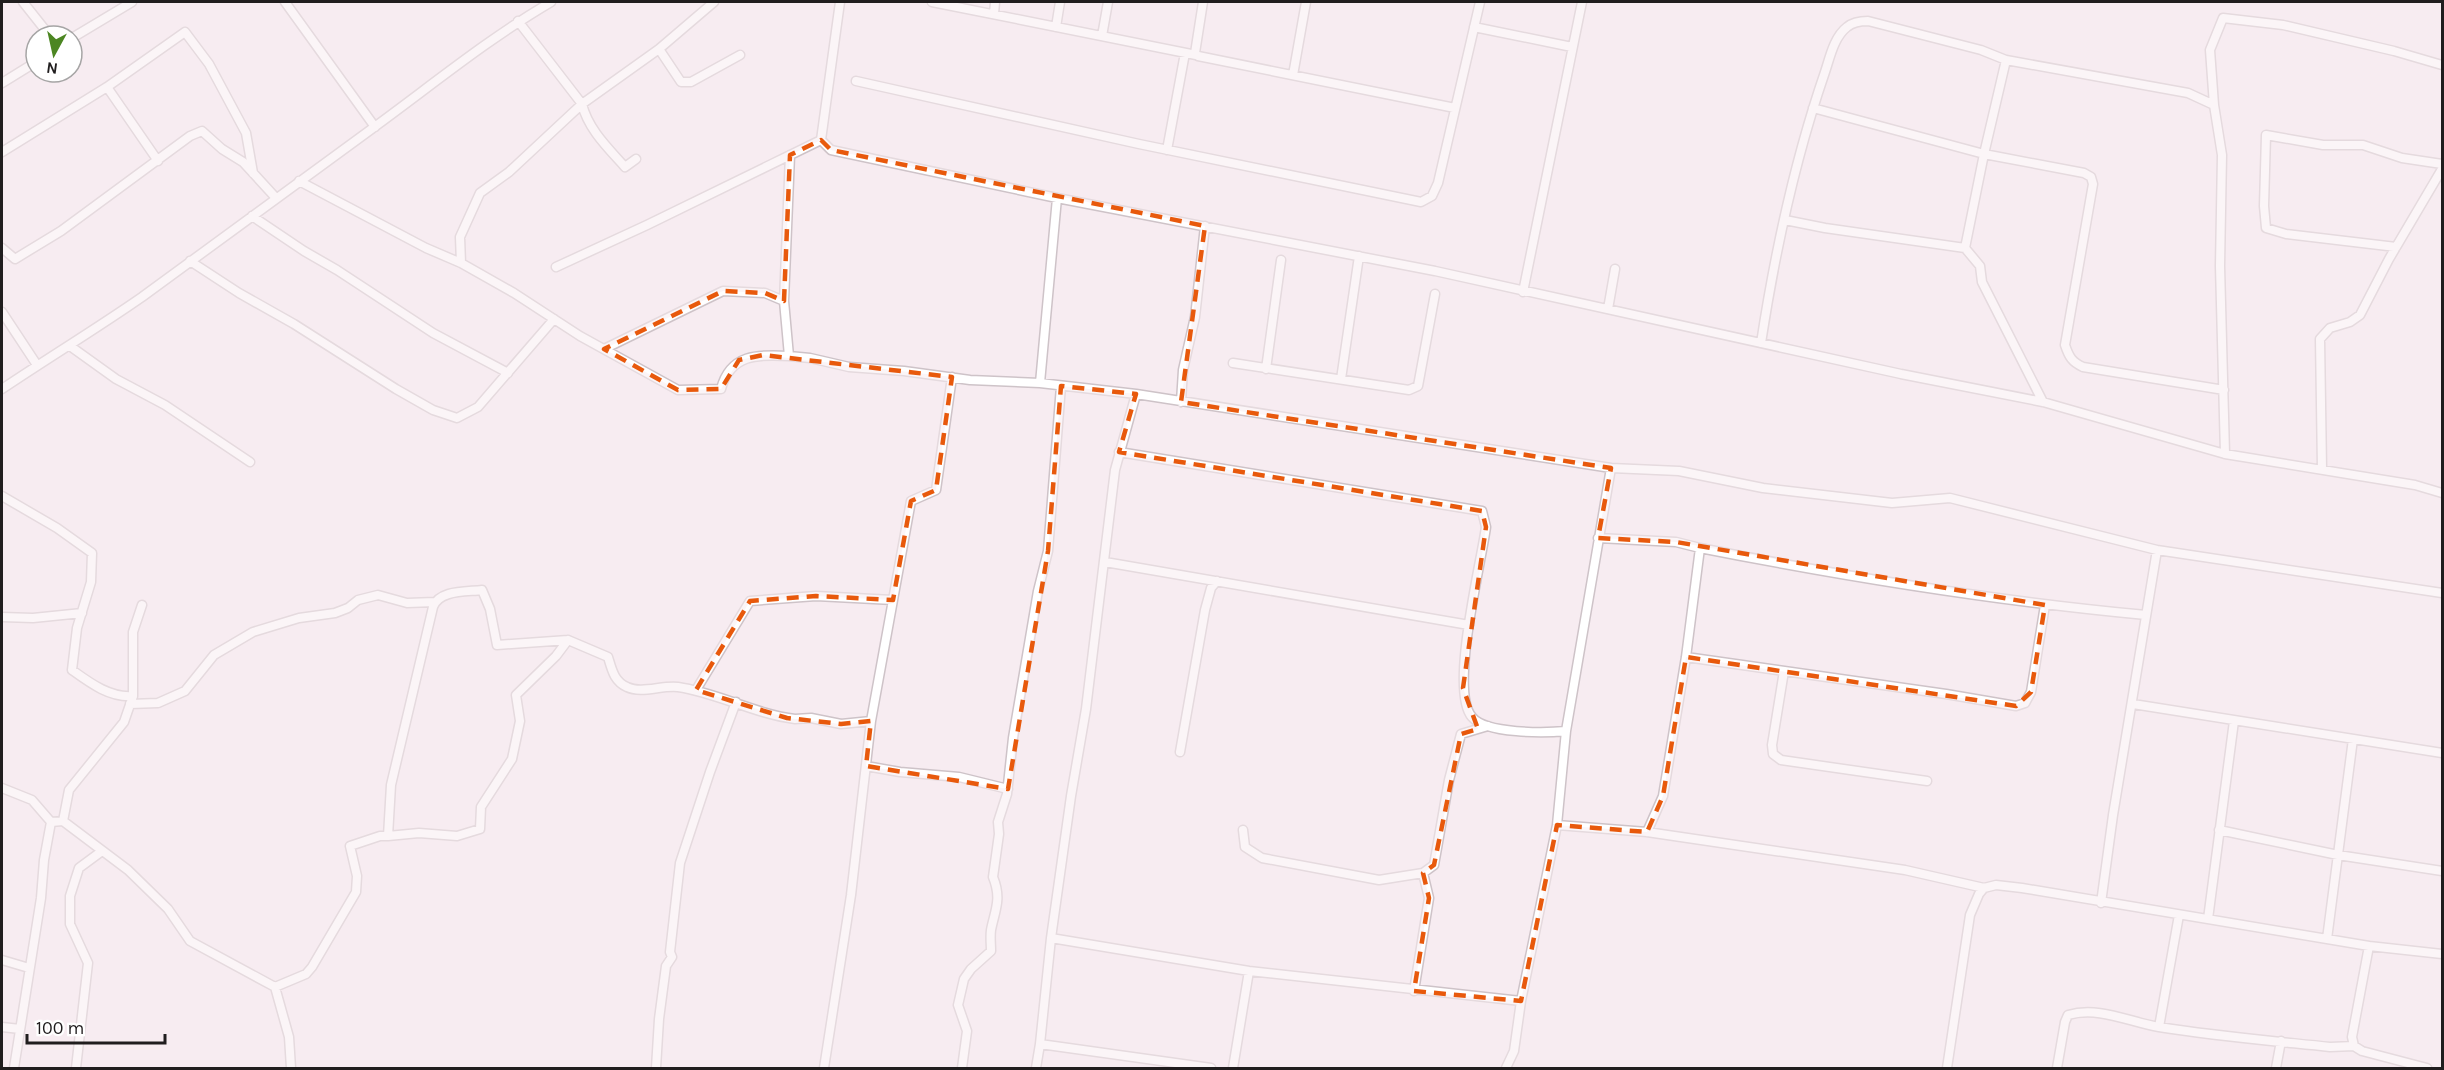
<svg xmlns="http://www.w3.org/2000/svg" width="2444" height="1070" viewBox="0 0 2444 1070" font-family="Karla,sans-serif">
<style>
.lines{fill:none;stroke-linecap:round;stroke-linejoin:round}
.minor-casing{stroke:#cec3c8;stroke-width:11}
.minor{stroke:#fff;stroke-width:8}
.marked{fill:none;stroke:#e8590c;stroke-width:4.5;stroke-dasharray:12 8;stroke-linejoin:round}
</style>
<rect width="100%" height="100%" fill="#f7ecf1"/>
<g class="lines">
<defs>
<path id="minor" d="M23 2 50 36
M285 2 375 127
M840 2 821 140 831 150 1057 198 1435 271 1901 374 2043 402 2225 454 2415 485 2442 493
M932 2 1196 55
M1203 2 1195 53 1198 56 1455 108
M994 14 995 2
M518 21 582 104C588 129 608 148 625 167L636 159
M1056 27 1060 2
M1474 27 1572 47
M1102 36 1108 2
M72 38 132 2
M659 49 681 82H691L740 55
M1293 75 1306 2
M856 81 1139 144 1421 202 1432 196 1438 183 1480 2
M2 83 36 62
M107 87 158 161
M2214 105 2210 50 2223 18 2283 25 2394 51 2442 65
M1813 108 1984 154 2084 173 2091 177 2093 184 2065 345C2069 357 2072 362 2083 367L2224 390
M1167 150 1185 53
M2 152 107 87 185 32 209 64 246 133 253 173
M790 155 784 301 789 356 810 358 849 367 904 371 970 380 1040 383 1136 394 1611 468 1679 471 1763 488 1892 503 1950 498 2157 550 2442 593
M299 181 426 248 461 263 514 293 580 336 678 390 721 389C730 354 758 354 789 356
M252 216 304 251 337 270 433 333 508 373
M1785 220 1825 228 1965 248 1980 266 1982 282 2043 402
M2396 247 2286 234 2266 228 2264 206 2266 135 2323 145H2363L2402 158 2442 164
M2 248 15 259 61 231 190 136 202 131 222 149 243 162 276 198
M1965 248 1984 154 2006 60
M190 261 239 293 294 324 396 389 433 410 457 418 478 407 554 319
M461 263 460 237 480 193 509 172 582 104 659 49 714 2
M556 267 647 225 821 140
M1523 292 1582 2
M1608 309 1615 269
M2 312 37 365
M1761 343C1775 252 1795 159 1825 72 1830 57 1834 37 1847 27 1853 22 1861 21 1868 21L1981 50 2006 60 2188 93 2214 105 2222 155 2220 266 2225 454
M70 346 116 379 165 405 250 462
M604 349 723 291 765 293 784 301
M1233 363 1409 390 1418 386 1435 294
M1266 369 1281 260
M1341 379 1359 256
M1040 383 1057 198
M2 389C48 358 96 329 142 297 219 241 296 184 373 128 432 85 488 39 551 2
M1181 402 1183 370 1195 317 1205 226
M1119 452 1482 511 1486 527C1481 564 1449 691 1472 717 1486 734 1545 733 1566 731
M2322 469 2320 339 2330 328 2350 322 2360 315 2389 259 2442 169
M2 496 57 528 92 553 91 582 77 628 72 670C90 683 110 698 133 696
M1598 538 1676 542 1700 548 1686 657 1663 796 1647 832
M1700 548C1847 577 1996 601 2146 615
M1105 562 1469 625
M2 617 33 618 82 613
M1686 657 1946 694 2016 706 2025 703 2031 692 2045 605
M1784 671 1772 745 1773 754 1781 760 1927 781
M696 690 750 601 816 596 893 600
M130 704 158 703 185 691 214 655 253 632 299 618 335 613 348 608 358 600 378 595 407 603 435 602
M2133 704 2442 753
M1180 752 1205 610 1211 588 1217 581
M866 766 900 772 959 777 1008 789
M2 788 32 800 51 822
M63 821 69 790 124 722 133 696V632L142 605
M1557 825 1647 832 1905 870 1984 888 1996 885 2022 888 2369 946 2442 954
M1243 830 1245 847 1262 858 1379 880 1423 873 1434 865 1449 780 1461 734 1488 726
M2219 830 2338 855 2442 871
M388 836 419 833 457 836 480 829 481 807 512 759 520 721 516 695 556 656 568 640
M2101 903 2113 815 2157 550
M2208 919 2234 721
M1051 938 1249 971 1521 1001
M2327 939 2353 739
M2369 946 2352 1037 2354 1046 2362 1051 2427 1068
M2 960 29 968
M275 987 289 1037 291 1068
M1414 991 1429 898 1423 873
M2 1027 20 1029
M2159 1027 2179 915
M1040 1044 1051 938 1071 796 1086 709 1115 470 1136 394
M14 1068 41 898 44 860 51 822 63 821 128 870 168 909 190 941 275 987 306 974 312 967 356 892 357 876 350 846 380 836H388L391 785 433 607C439 590 465 592 482 590L490 609 497 645 568 640 608 657C612 670 614 681 627 687 641 694 662 685 678 687 718 693 755 714 795 719L811 718 841 724 871 721
M76 1068 88 963 70 924V896L79 868 102 851
M656 1068 659 1019 666 966 672 957 670 952 680 863 710 772 736 702
M824 1068 851 895 871 721 911 501 936 490 952 377
M962 1068 967 1031 958 1005 964 979 971 969 991 951C991 944 990 937 991 930 995 910 1002 899 993 877L999 834 998 822 1007 794 1013 738 1038 591 1048 551 1061 386
M1036 1068 1040 1044 1211 1068
M1233 1068 1249 971
M1506 1068 1514 1051 1521 1001 1557 825 1566 731 1611 468
M1947 1068 1970 915 1979 894 1984 888
M2057 1068 2065 1022 2068 1015C2099 1006 2129 1022 2159 1027 2215 1036 2273 1041 2330 1047L2354 1046
M2276 1068 2281 1041"/>
</defs>
<use href="#minor" class="minor-casing"/>
<use href="#minor" class="minor"/>
</g>
<path d="M0 0H2444V1070H0ZM821 140 831 150 1205 226 1181 402 1611 468 1598 538 1676 542 2045 605 2031 692 2016 706 1686 657 1663 796 1647 832 1557 825 1521 1001 1414 991 1429 898 1423 873 1434 865 1461 734 1478 729 1463 688 1486 527 1482 511 1119 452 1136 394 1061 386 1048 551 1008 789 866 766 871 721 841 724 787 718 696 690 750 601 816 596 893 600 911 501 936 490 952 377 763 355 739 360 721 389 678 390 604 349 723 291 765 293 784 301 790 155Z" fill="#f7ecf1" fill-opacity=".55" fill-rule="evenodd"/>
<path class="marked" d="M821 140 831 150 1205 226 1181 402 1611 468 1598 538 1676 542 2045 605 2031 692 2016 706 1686 657 1663 796 1647 832 1557 825 1521 1001 1414 991 1429 898 1423 873 1434 865 1461 734 1478 729 1463 688 1486 527 1482 511 1119 452 1136 394 1061 386 1048 551 1008 789 866 766 871 721 841 724 787 718 696 690 750 601 816 596 893 600 911 501 936 490 952 377 763 355 739 360 721 389 678 390 604 349 723 291 765 293 784 301 790 155Z"/>
<rect width="2444" height="1070" fill="none" stroke="#201d1e" stroke-width="6"/>
<g transform="translate(54 54) rotate(188)"><circle r="28" fill="#ffffff" stroke="#a6a5a5" stroke-width="1.5"/>
<path d="M0-4.5L10 22L0 15L-10 22Z" fill="#4c8622"/>
<text y="-9" font-size="16" font-weight="bold" text-anchor="middle" fill="#201d1e">N</text>
</g>
<path d="M27 1034v9h138v-9" fill="none" stroke="#201d1e" stroke-width="3"/>
<text x="36" y="1034" font-size="18" fill="#201d1e" stroke="#ffffff" stroke-width="4.5" paint-order="stroke">100 m</text>
</svg>
